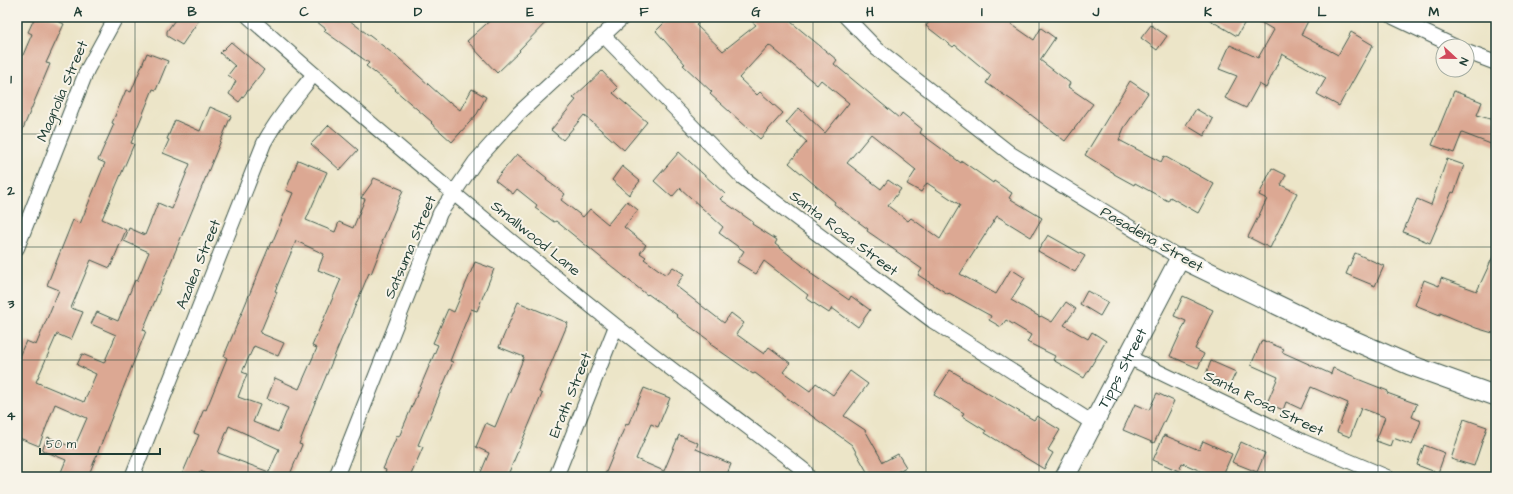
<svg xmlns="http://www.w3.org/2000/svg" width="1513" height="494" viewBox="0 0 1513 494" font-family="'Architects Daughter',sans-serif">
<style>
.building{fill:#dca893;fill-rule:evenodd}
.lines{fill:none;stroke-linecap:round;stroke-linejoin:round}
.street-casing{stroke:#3e564a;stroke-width:16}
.secondary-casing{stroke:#3e564a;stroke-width:21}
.street{stroke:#fff;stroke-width:14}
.secondary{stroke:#fff;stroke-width:19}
.grid{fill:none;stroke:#1f3d34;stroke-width:1;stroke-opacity:0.55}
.labels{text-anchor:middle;stroke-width:4;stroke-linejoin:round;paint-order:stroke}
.street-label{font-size:15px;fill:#1f3d34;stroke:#f7f3e8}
.neatline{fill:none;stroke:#1f3d34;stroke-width:1.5}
.grid-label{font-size:13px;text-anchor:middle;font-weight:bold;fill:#1f3d34}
</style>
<rect width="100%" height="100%" fill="#f7f3e8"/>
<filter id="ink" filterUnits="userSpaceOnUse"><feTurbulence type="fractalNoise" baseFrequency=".025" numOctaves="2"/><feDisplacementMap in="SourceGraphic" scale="8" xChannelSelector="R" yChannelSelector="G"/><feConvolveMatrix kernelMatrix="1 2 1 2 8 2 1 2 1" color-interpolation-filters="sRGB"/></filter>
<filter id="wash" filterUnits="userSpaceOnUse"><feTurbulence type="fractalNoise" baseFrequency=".012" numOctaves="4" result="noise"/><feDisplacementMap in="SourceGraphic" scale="16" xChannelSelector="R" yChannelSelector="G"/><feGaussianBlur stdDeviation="0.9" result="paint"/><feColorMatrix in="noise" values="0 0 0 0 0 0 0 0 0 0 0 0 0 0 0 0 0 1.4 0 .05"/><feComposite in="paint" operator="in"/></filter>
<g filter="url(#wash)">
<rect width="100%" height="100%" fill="#ece5c8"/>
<g id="blocks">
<path class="building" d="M35 17H50L64 24 46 63 50 64 17 143V69L32 34 28 32Z
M177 17H201L182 45 167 36V31Z
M311 17H345L400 59 449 103 450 102 460 110 472 89 486 97 477 114 452 142 431 123 432 122 395 90 396 89 366 66 369 63 324 31 326 29Z
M494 17H551L519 50 520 51 497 73 467 41Z
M670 17H705L696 25 723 51 756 25 747 17H785L837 60 834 64 899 118 902 113 922 129 920 133 961 163 962 161 993 183 994 181 1012 193 1009 198 1042 218 1031 237 997 216 960 274 996 294 1011 269 1025 278 1011 300 1040 317 1041 316 1052 322 1066 302 1076 309 1064 325 1088 339 1092 332 1106 341 1084 378 1053 360 1055 356 1027 342 1031 335 1006 320 1001 327 989 320 991 316 949 293 948 294 918 275 922 269 867 231 868 229 834 204 835 202 789 163 807 142 786 123 799 108 825 133 849 103 821 80 817 85 769 45 739 78 757 95 760 92 783 113 760 139 710 94 712 92 683 65 685 64 656 31ZM871 134 916 170 907 184 921 192 927 183 960 205 940 239 911 218 908 221 888 206 901 189 888 180 881 189 847 163Z
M933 17H1006L1012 22 1011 24 1034 40 1041 28 1055 38 1040 60 1070 83 1068 87 1093 104 1065 141 1013 101 986 83 991 75 955 45 953 47 926 26Z
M1205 17H1248L1237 36Z
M1252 17H1300L1308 21 1301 35 1338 55 1351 32 1373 45 1339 106 1317 94 1326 78 1282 54 1266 88 1259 84 1246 108 1225 98 1237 76 1219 69 1230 45 1258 58 1274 30Z
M1151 25 1167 36 1157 50 1141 38Z
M231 42 264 70 239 102 229 94 236 81 228 75 235 66 220 53Z
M147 53 168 61 156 90 153 89 131 143 134 144 102 219 126 230 110 268 91 260 71 308 83 312 71 340 57 334 36 382 84 402 96 374 77 365 82 354 104 363 116 335 91 324 97 312 118 321 135 280 137 281 149 252 124 241 129 228 145 235 158 203 172 209 190 164 163 153 169 140 167 139 175 120 200 131 210 107 231 116 143 330 146 331 88 477H59L66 460 42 450 48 437 74 448 87 418 55 404 39 446 17 437V361L26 341 36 345 59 290 47 285 73 220 80 224 105 163 98 160 114 124 112 123 126 90 131 92Z
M602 71 618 88 613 93 647 122 624 150 584 115 563 140 551 130 576 100 573 98Z
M1130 81 1148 93 1124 128 1119 140 1161 162 1164 156 1214 184 1198 213 1170 197 1168 201 1135 183 1134 185 1114 174V173L1085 155Z
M1454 91 1482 102 1477 115 1496 121V146L1462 133 1454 153 1432 145Z
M1196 109 1213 119 1204 136 1186 125Z
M329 125 358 150 340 170 311 144Z
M679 152 725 194 720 199 753 222 752 224 777 240 775 244 811 272 810 273 849 300 851 296 870 310 858 327 832 308 829 313 806 298 808 295 764 261 756 274 737 262 744 251 719 233 723 227 680 188 672 197 654 181Z
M517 154 547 178 546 180 565 194 561 200 583 217 590 209 608 224 627 201 638 210 624 227 646 245 640 253 646 257 644 259 666 275 673 267 684 274 676 286 724 323 731 313 744 323 736 334 764 354 769 347 790 363 783 372 810 391 816 383 833 395 850 371 868 384 844 416 865 430 883 462 898 454 906 467 888 477H870L852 445 783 395V394L755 373 753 374 710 344 711 342 676 316 677 315 648 294 647 295 556 221 554 222 535 208 537 205 517 189 513 194 495 180Z
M1447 159 1464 165 1454 193 1452 192 1430 243 1403 232 1417 199 1431 205Z
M298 160 327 172 306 220 335 232 339 222 353 228 365 199 361 198 371 184 374 178 403 190 382 242 383 243 371 274 369 273 314 405 299 444 302 445 289 477H215L200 471 198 477H181L199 435 194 433 204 409 206 410 227 358 224 356 271 242 272 243 293 193 286 190ZM296 241 324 254 318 270 341 279 312 346 317 348 299 389 275 378 267 399 288 408 278 432 253 422 260 405 238 397 247 374 242 372 254 346 278 356 284 343 260 333 277 292 275 291ZM229 426 279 449 269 472 218 453Z
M622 166 640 181 629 195 612 180Z
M1272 168 1286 175 1281 185 1297 193 1270 248 1248 237 1267 199 1259 195Z
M1048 235 1085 256 1075 272 1038 251Z
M1496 250V334L1476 328 1440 313V315L1415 305 1424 280 1439 286 1441 278 1477 291Z
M1355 253 1384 266 1375 286 1346 274Z
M475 262 494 269 477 311 471 309 450 361 453 362 418 445 423 447 410 477H384L386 470 383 469 397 436 399 437 438 345 433 343 448 309 454 312Z
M1087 291 1108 302 1100 316 1080 304Z
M1183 296 1213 310 1195 349 1204 354 1198 368 1170 356 1186 321 1174 316Z
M518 302 568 323 539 392 542 394 507 477H479L489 453 476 447 486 423 495 427 524 357 499 347Z
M1262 340 1284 349 1282 352 1331 374 1333 368 1355 377V378L1388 391 1387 393 1417 404 1412 417 1421 421 1412 445 1393 438 1390 446 1376 441 1385 417 1361 408 1350 437 1337 432 1348 403 1311 387 1301 409 1286 402 1283 410 1267 403 1278 377 1251 365Z
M1211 361 1236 372 1230 385 1206 374Z
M950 370 962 377 961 378 1034 420 1037 416 1060 430 1048 450 1053 453 1044 469 985 433 986 431 962 416 964 413 934 395Z
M644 388 670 398 658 427 651 424 636 459 664 471 679 435 698 443 696 449 731 464 726 477H604L626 424 628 425Z
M1157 393 1174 401 1154 443 1123 430 1135 404 1149 410Z
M1464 419 1487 427 1474 466 1451 459Z
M1164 435 1199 450 1203 441 1232 454 1222 477H1215L1182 463 1179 471 1153 460Z
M1241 442 1265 453 1257 472 1232 462Z
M1424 445 1445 453 1438 473 1417 465Z"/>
</g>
</g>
<g filter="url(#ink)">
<use href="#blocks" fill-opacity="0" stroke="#3e564a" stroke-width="1"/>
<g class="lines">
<defs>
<path id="street" d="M249 17C368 123 491 226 616 326 678 375 742 422 805 471L808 477
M846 17 877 49 1011 154 1180 258
M1393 17 1454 46
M603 35 742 177 933 321 1093 423
M1467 52 1496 63
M17 248 87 70 116 17
M1128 357 1302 441 1387 477
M132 477 264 143C278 117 296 97 314 74
M336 477 440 213 475 162 519 113 623 17
M556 477 616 326"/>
<g id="secondary">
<path id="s1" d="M1065 477 1180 258 1325 328 1410 365 1496 396"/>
</g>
</defs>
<use href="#street" class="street-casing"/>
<use href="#secondary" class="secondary-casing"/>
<use href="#street" class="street"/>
<use href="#secondary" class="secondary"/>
</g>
</g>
<path class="grid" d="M135 17V477M248 17V477M361 17V477M474 17V477M587 17V477M700 17V477M813 17V477M926 17V477M1039 17V477M1152 17V477M1265 17V477M1378 17V477M17 134H1496M17 247H1496M17 360H1496"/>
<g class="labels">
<g class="street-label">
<text transform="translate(62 91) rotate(-67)" y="5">Magnolia Street</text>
<text transform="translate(844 233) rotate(37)" y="5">Santa Rosa Street</text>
<text transform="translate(536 238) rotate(39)" y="5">Smallwood Lane</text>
<text transform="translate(1152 239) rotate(30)" y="5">Pasadena Street</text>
<text transform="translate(410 247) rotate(-67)" y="5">Satsuma Street</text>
<text transform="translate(198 264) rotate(-68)" y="5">Azalea Street</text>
<text dy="5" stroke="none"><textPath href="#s1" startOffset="123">Tipps Street</textPath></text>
<text transform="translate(570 395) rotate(-68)" y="5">Erath Street</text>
<text transform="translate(1264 403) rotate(26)" y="5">Santa Rosa Street</text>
</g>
</g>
<rect width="1513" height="494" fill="none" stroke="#f7f3e8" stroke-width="44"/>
<g transform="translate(1455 58) rotate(112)"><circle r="19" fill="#f7f3e8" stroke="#a1aaa0"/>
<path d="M0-3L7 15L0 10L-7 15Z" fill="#d1495b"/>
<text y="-6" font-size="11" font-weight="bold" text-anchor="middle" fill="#1f3d34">N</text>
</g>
<path d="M40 448v6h120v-6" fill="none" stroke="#1f3d34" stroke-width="2"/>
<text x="46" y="448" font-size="12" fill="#1f3d34" stroke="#f7f3e8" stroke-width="3" paint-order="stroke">50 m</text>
<rect x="22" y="22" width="1469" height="450" class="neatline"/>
<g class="grid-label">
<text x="78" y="16">A</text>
<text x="192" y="16">B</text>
<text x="304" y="16">C</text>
<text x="418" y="16">D</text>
<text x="530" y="16">E</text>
<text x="644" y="16">F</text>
<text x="756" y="16">G</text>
<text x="870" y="16">H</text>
<text x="982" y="16">I</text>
<text x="1096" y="16">J</text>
<text x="1208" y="16">K</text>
<text x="1322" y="16">L</text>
<text x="1434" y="16">M</text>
<text x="11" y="83">1</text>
<text x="11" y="195">2</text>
<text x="11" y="308">3</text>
<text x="11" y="420">4</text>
</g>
</svg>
